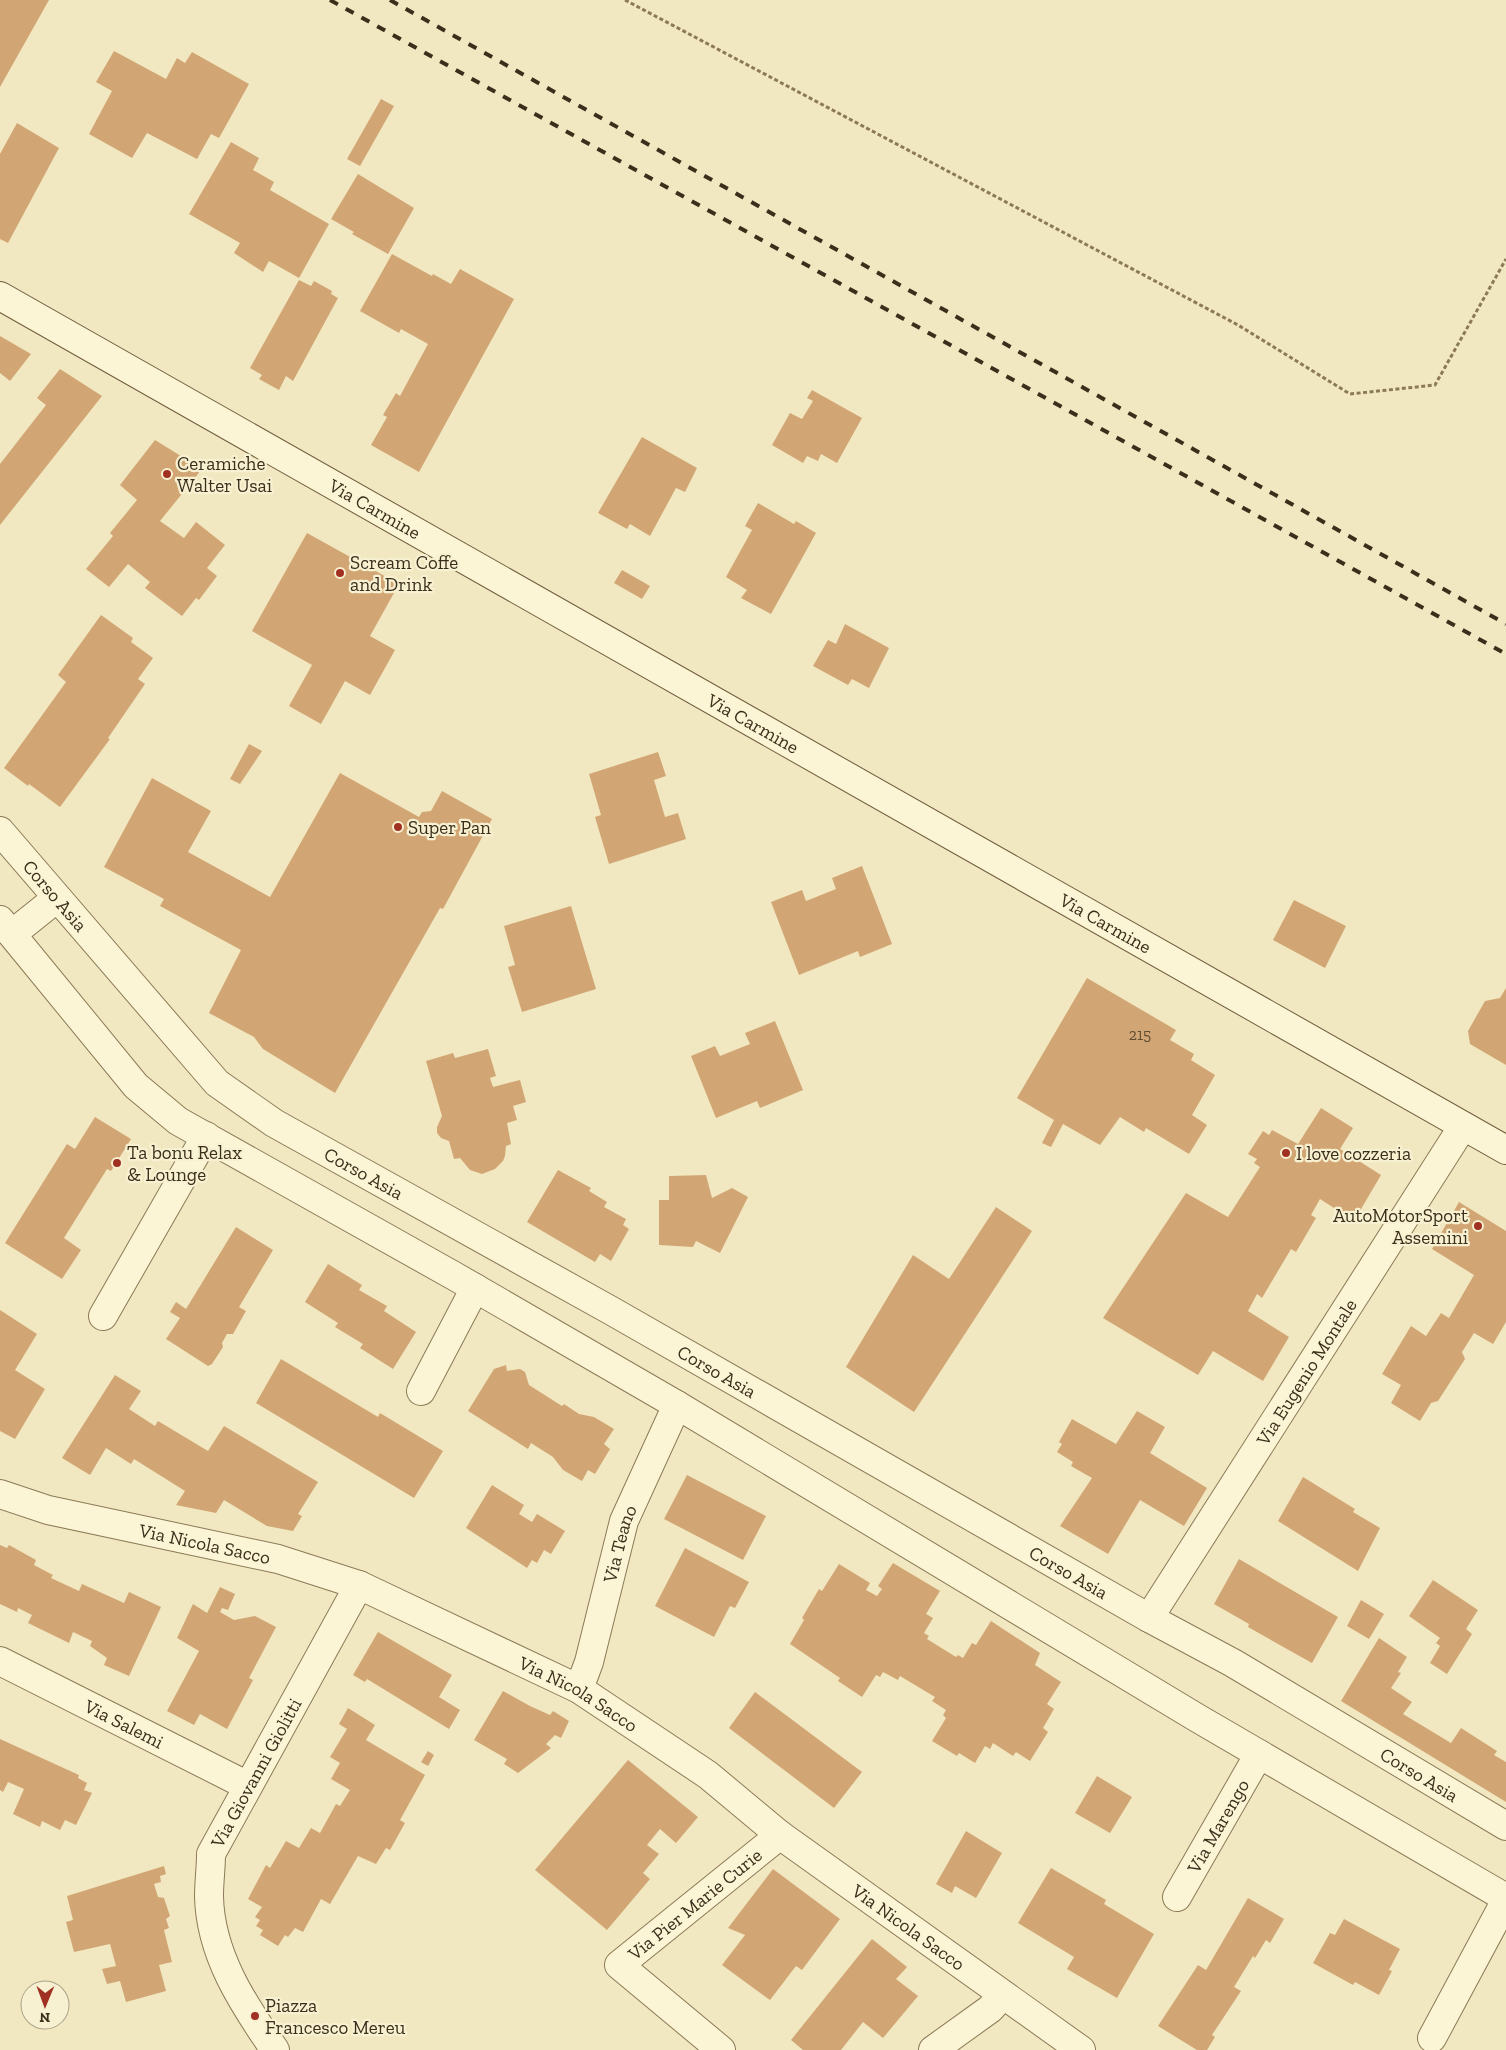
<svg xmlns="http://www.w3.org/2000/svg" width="1506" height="2050" viewBox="0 0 1506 2050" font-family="'Zilla Slab',serif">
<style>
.building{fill:#d2a674}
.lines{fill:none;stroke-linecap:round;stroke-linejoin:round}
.minor-casing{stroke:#8c7a57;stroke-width:30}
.tertiary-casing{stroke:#8c7a57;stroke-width:30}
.secondary-casing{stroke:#6e5a3a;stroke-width:30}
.path{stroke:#8c7a57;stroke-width:3;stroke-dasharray:4 2.5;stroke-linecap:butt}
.minor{stroke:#fbf4d5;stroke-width:28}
.tertiary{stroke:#fbf4d5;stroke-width:28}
.secondary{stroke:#fbf4d5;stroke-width:28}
.rail{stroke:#3b2f1c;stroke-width:4;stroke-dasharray:9 9;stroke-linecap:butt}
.poi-dot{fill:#a03022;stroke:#f8f1d1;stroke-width:2}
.labels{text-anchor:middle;stroke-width:4.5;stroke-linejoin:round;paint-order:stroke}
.number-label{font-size:16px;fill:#614d32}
.poi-label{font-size:19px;fill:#3b2f1c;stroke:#f8f1d1;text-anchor:start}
.street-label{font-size:19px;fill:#3b2f1c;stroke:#f8f1d1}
</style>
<rect width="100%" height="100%" fill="#f1e8c1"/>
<path class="building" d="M0 0H49L0 87Z
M114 51 166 79 177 58 185 63 192 52 249 84 219 138 211 134 197 159 147 133 132 158 89 134 112 91 96 82Z
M381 99 394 106 360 166 347 159Z
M17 123 59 148 8 243 0 239V154Z
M231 142 259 158 253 170 274 182 270 190 329 224 299 278 269 261 263 272 234 253 240 243 189 214Z
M358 174 414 208 388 254 352 234 354 232 331 219Z
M392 254 432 276 433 274 451 284 460 269 514 299 419 472 371 445 387 417 383 415 396 393 400 396 428 344 401 329 399 333 360 311Z
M299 280 311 286 314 281 332 291 331 294 338 298 293 381 286 376 279 390 259 379 262 375 250 368Z
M0 336 31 354 10 381 0 373Z
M60 369 102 396 0 525V464L46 405 37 398Z
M812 390 862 418 837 463 821 454 818 461 807 456 803 463 772 445 790 413 802 419 813 401 807 398Z
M642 437 697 468 685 492 676 488 650 536 630 524 627 529 598 513Z
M155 440 202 469 160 521 184 538 196 522 225 545 207 568 217 576 199 600 196 598 182 616 145 588 150 582 128 564 109 587 86 569 113 536 110 533 137 500 120 485Z
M758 503 794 524 796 521 816 533 771 614 741 598 747 590 726 577 752 530 745 526Z
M307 533 399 584 370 636 395 650 370 695 345 681 321 724 289 706 312 665 252 631Z
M622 570 650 586 642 599 614 583Z
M101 615 133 638 131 642 153 658 138 679 145 684 108 738 110 739 60 807 29 784 28 786 4 768 66 682 58 675Z
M845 624 889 648 869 688 852 679 848 685 813 666 828 640 836 644Z
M249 744 262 751 240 784 230 779Z
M658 752 666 776 654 780 665 817 678 813 686 839 609 864 595 817 601 815 589 774Z
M340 773 419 817 422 812 431 811 442 791 492 819 443 909 440 908 335 1093 263 1049 254 1037 209 1013 241 950 160 906 164 899 104 867 152 778 211 811 188 852 270 897Z
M862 866 892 944 860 957 858 951 799 975 771 902 802 890 806 901 836 889 832 878Z
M1294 900 1346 926 1325 968 1273 940Z
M571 906 596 989 522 1012 508 967 515 965 504 926Z
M1087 978 1176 1030 1170 1040 1194 1054 1191 1060 1215 1075 1192 1115 1207 1125 1189 1154 1146 1128 1144 1132 1120 1117 1100 1145 1063 1124 1051 1147 1042 1143 1054 1120 1017 1098Z
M1506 988V1065L1470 1044 1468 1031 1485 1001 1500 998Z
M775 1021 803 1090 760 1108 757 1101 716 1118 691 1056 715 1046 720 1056 750 1044 745 1033Z
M488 1049 496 1076 490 1078 493 1087 520 1080 526 1102 513 1106 517 1120 507 1123 511 1144 506 1146 505 1156 503 1161 495 1169 482 1174 470 1170 460 1158 454 1159 449 1141 441 1138 437 1133V1127L442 1116 426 1061 453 1053 455 1058Z
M1321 1108 1353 1128 1340 1149 1381 1175 1354 1221 1320 1199 1311 1215 1316 1218 1296 1252 1291 1249 1262 1298 1257 1294 1248 1311 1289 1337 1263 1381 1213 1351 1198 1375 1103 1318 1186 1193 1228 1217 1260 1167 1254 1163 1257 1159 1248 1154 1263 1131 1269 1135 1272 1130 1298 1144Z
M95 1117 131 1139 111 1171 107 1169 64 1238 81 1250 62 1279 5 1243 67 1144 75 1149Z
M558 1170 591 1188 589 1191 607 1202 604 1207 626 1219 623 1225 629 1229 611 1261 600 1254 595 1262 527 1222Z
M706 1175 712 1198 732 1188 748 1197 720 1253 696 1241 693 1247 659 1245V1200H669V1176Z
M1459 1202 1506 1231V1322L1493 1344 1474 1333 1462 1352 1465 1359 1438 1401 1431 1403 1420 1421 1391 1403 1401 1385 1382 1374 1411 1326 1426 1336 1441 1313 1449 1318 1474 1275 1432 1249Z
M996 1207 1032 1231 914 1412 846 1367 913 1255 949 1279Z
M236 1227 273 1250 239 1307 246 1311 233 1334H227L222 1343 223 1347 212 1364 208 1366 166 1339 180 1318 170 1312 176 1302 186 1309Z
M328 1264 362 1285 359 1290 387 1306 384 1311 416 1332 393 1369 360 1348 363 1344 335 1327 338 1323 305 1302Z
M0 1310 37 1334 15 1370 45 1389 15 1439 0 1431Z
M281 1359 378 1417 380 1413 443 1451 414 1498 256 1403Z
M506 1365 507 1371 520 1369 525 1372 529 1385 562 1406 564 1404 579 1414 594 1417 614 1429 604 1444 610 1449 595 1474 588 1470 582 1481 563 1470 553 1457 531 1443 528 1449 468 1411 494 1369Z
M115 1375 141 1391 129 1409 155 1426 158 1421 208 1451 224 1426 318 1482 298 1514 302 1516 293 1531 267 1526 224 1500 216 1513 176 1505 185 1491 134 1459 131 1464 106 1448 90 1475 62 1458Z
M1137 1411 1165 1427 1150 1453 1207 1488 1184 1526 1140 1500 1108 1554 1060 1526 1092 1478 1071 1466 1073 1462 1057 1452 1062 1444 1059 1442 1072 1419 1116 1444Z
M687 1475 766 1516 743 1560 664 1519Z
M1303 1477 1355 1509 1353 1512 1380 1528 1358 1571 1278 1521Z
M492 1485 524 1505 519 1514 532 1522 537 1514 565 1531 551 1554 544 1550 537 1563 532 1560 527 1568 466 1528Z
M0 1545 7 1548 9 1545 36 1560 34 1565 53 1575 51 1578 79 1591 82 1584 124 1603 129 1592 161 1607 129 1676 104 1665 107 1658 90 1646 92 1641 73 1632 69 1643 28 1623 32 1615 18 1608 17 1612 0 1604Z
M685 1548 749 1582 735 1608 730 1606 714 1637 655 1606Z
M1239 1559 1338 1617 1312 1663 1248 1627 1249 1624 1214 1604Z
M893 1563 940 1591 926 1614 933 1618 924 1633 929 1636 927 1639 956 1657 958 1655 963 1658 972 1643 976 1645 991 1621 1040 1653 1035 1665 1061 1682 1047 1704 1054 1709 1043 1728 1048 1732 1030 1761 1016 1752 1013 1756 993 1743 990 1749 985 1746 975 1763 959 1753 957 1756 932 1741 946 1718 943 1715 946 1710 932 1701 935 1697 900 1676 898 1680 883 1672 880 1677 876 1675 862 1697 838 1681 840 1678 790 1644 804 1620 802 1618 819 1589 822 1591 839 1564 870 1583 866 1590 877 1596 882 1589 878 1586Z
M1433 1580 1478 1610 1466 1629 1472 1634 1447 1674 1430 1663 1440 1646 1436 1643 1440 1638 1409 1616Z
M220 1587 235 1594 228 1610 222 1608 220 1612 234 1620 255 1616 276 1627 249 1678 253 1680 227 1729 200 1714 194 1725 167 1711 199 1651 177 1638 193 1604 207 1613Z
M1361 1600 1384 1614 1369 1639 1347 1626Z
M378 1632 452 1675 439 1697 460 1710 449 1729 367 1679 365 1682 353 1675Z
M1379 1638 1407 1657 1398 1672 1401 1673 1391 1688 1412 1702 1403 1714 1451 1743 1461 1728 1497 1751 1494 1755 1506 1762V1802L1341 1701Z
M503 1691 530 1706 550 1715 553 1711 569 1721 561 1738 555 1735 546 1744 551 1748 518 1773 504 1764 507 1759 474 1740Z
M755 1692 862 1772 834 1808 729 1728Z
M348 1708 375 1725 366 1740 425 1775 400 1820 405 1823 390 1850 386 1848 376 1864 358 1856 330 1904 321 1899 303 1932 295 1928 288 1937 285 1935 278 1946 260 1935 263 1930 256 1926 260 1920 255 1917 262 1907 248 1899 266 1865 270 1868 286 1841 299 1848 311 1828 320 1833 336 1804 340 1806 350 1790 331 1779 340 1763 330 1757 347 1729 339 1724Z
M0 1739 79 1775 78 1778 87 1783 84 1790 92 1793 76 1825 65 1820 60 1830 42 1821 40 1827 13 1814 24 1789 8 1782 3 1792 0 1790Z
M428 1751 434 1755 428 1766 421 1762Z
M628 1760 698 1817 676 1843 660 1829 647 1845 659 1854 643 1873 650 1879 607 1930 535 1870Z
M1097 1776 1132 1797 1110 1833 1075 1813Z
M966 1831 1002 1853 976 1898 955 1886 952 1893 936 1884Z
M164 1866 166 1874 160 1876 161 1882 154 1884 158 1897 164 1898 170 1916 166 1919 169 1928 164 1930 172 1962 159 1965 166 1991 126 2002 120 1981 107 1984 102 1969 116 1966 110 1944 74 1952 66 1922 73 1920 67 1896Z
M1051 1868 1106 1900 1104 1904 1154 1934 1117 1998 1067 1969 1074 1957 1018 1923Z
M773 1869 840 1919 802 1970 796 1966 770 2000 722 1965 745 1935 728 1928Z
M1248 1898 1284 1919 1270 1943 1266 1940 1255 1958 1253 1956 1234 1987 1241 1991 1212 2035 1215 2037 1207 2050H1197L1158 2026 1198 1965 1206 1970Z
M1344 1919 1400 1949 1389 1970 1392 1971 1379 1995 1355 1982 1353 1985 1313 1963 1330 1933 1335 1935Z
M872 1939 907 1967 896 1979 918 1996 883 2038 863 2022 841 2050H803L791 2040Z"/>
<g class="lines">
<defs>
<g id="minor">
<path d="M103 1316 206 1136"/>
<path d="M421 1391 475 1288"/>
<path id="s1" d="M0 1494 48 1510 278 1559 359 1585 579 1689 708 1775 780 1835 1081 2050"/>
<path id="s2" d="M1149 1618 1463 1126"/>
<path id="s3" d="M0 1661 248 1786"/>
<path id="s4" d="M579 1689 589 1662 624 1521 677 1405"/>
<path id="s5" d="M1177 1897 1259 1754"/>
<path d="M1432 2038 1506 1900"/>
<path id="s6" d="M275 2050C243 2004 210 1954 209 1896 209 1882 211 1868 211 1854L359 1585"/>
<path id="s7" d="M721 2050 619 1965 780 1835"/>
<path d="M933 2050 990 2009 1003 1995"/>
</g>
<g id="tertiary">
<path id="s8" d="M0 831 217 1083 274 1123 610 1310 1149 1618 1233 1663 1506 1826"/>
<path d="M0 920 136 1086 178 1121 456 1277 677 1405 1199 1719 1506 1898"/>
<path d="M12 934 57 898"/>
</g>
<g id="secondary">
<path id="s9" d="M0 296 1506 1150"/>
</g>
</defs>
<use href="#minor" class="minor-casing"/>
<use href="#tertiary" class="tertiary-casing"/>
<use href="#secondary" class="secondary-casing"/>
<path class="path" d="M625 0 1238 325 1350 394 1435 385 1506 259"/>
<use href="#minor" class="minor"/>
<use href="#tertiary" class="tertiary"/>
<use href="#secondary" class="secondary"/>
<path class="rail" d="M330 0 1506 654
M390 0 1506 624"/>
</g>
<g class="poi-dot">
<circle cx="167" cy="474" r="5"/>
<circle cx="340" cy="573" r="5"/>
<circle cx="398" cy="827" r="5"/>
<circle cx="1286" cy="1153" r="5"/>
<circle cx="117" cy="1163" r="5"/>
<circle cx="1478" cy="1226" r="5"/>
<circle cx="255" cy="2016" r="5"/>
</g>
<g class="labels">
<g class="number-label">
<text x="1140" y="1040">215</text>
</g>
<g class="poi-label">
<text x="177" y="470">Ceramiche<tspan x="177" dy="22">Walter Usai</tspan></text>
<text x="350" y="569">Scream Coffe<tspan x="350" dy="22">and Drink</tspan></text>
<text x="408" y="834">Super Pan</text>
<text x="127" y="1159">Ta bonu Relax<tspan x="127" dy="22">&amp; Lounge</tspan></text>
<text x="1296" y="1160">I love cozzeria</text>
<text x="1468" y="1222" text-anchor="end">AutoMotorSport<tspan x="1468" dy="22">Assemini</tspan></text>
<text x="265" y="2012">Piazza<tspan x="265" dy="22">Francesco Mereu</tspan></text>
</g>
<g class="street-label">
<text dy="7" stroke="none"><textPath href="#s9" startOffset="431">Via Carmine</textPath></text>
<text dy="7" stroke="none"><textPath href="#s9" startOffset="866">Via Carmine</textPath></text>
<text dy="7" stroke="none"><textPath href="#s8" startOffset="85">Corso Asia</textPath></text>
<text dy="7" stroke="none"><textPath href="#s9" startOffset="1271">Via Carmine</textPath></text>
<text dy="7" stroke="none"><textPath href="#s8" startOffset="505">Corso Asia</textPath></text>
<text dy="7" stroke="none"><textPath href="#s8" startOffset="910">Corso Asia</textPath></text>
<text dy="7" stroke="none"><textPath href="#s2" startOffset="292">Via Eugenio Montale</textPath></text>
<text dy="7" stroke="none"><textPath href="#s1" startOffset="211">Via Nicola Sacco</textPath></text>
<text dy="7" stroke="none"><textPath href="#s4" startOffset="151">Via Teano</textPath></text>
<text dy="7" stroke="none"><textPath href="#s8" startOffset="1315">Corso Asia</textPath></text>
<text dy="7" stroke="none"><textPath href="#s1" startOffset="616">Via Nicola Sacco</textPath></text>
<text dy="7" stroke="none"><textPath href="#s3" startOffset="139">Via Salemi</textPath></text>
<text dy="7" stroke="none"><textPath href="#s6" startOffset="305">Via Giovanni Giolitti</textPath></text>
<text dy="7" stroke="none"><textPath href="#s8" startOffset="1720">Corso Asia</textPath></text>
<text dy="7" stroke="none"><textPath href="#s5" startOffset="82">Via Marengo</textPath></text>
<text dy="7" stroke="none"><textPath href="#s7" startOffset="230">Via Pier Marie Curie</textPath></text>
<text dy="7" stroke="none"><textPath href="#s1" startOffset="1021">Via Nicola Sacco</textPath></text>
</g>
</g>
<g transform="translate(45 2005) rotate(181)"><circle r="24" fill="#f8f1d1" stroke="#aca389"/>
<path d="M0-4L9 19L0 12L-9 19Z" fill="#a03022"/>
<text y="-8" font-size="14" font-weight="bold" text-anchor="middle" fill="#3b2f1c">N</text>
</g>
</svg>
